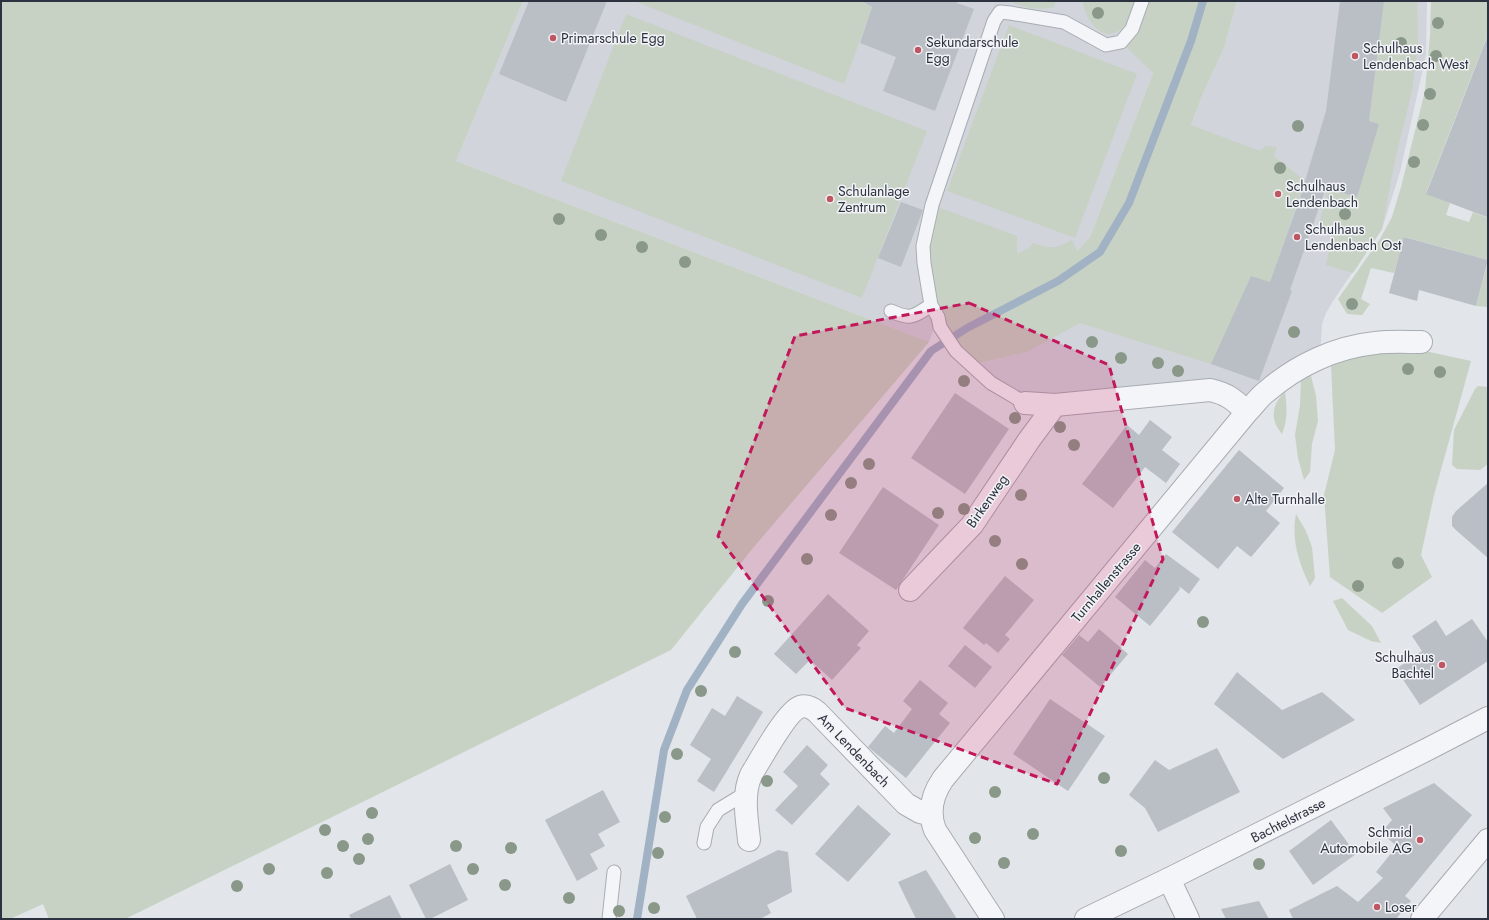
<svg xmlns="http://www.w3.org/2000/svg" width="1489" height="920" viewBox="0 0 1489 920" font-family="Jost,sans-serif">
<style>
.built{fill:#d1d4db}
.green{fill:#c7d2c4}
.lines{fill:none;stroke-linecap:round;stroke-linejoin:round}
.stream{stroke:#a1b2c5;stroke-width:8}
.building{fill:#babec5}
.service-casing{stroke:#a8acb3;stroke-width:15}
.minor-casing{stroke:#a8acb3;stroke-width:24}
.tertiary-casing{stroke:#a8acb3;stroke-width:24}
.service{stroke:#f4f5f8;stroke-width:13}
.minor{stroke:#f4f5f8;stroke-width:22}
.tertiary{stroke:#f4f5f8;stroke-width:22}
.tree{fill:#899889}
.marked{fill:#c2185b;fill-opacity:0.2;stroke:#c2185b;stroke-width:3;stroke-dasharray:8 5;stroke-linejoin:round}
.poi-dot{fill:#bf5663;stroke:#f2f3f6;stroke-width:1.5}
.labels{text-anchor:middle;stroke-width:3;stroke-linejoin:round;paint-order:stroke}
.poi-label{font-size:14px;fill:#2c323f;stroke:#f2f3f6;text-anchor:start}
.street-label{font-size:14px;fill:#2c323f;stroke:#f2f3f6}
</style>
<rect width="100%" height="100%" fill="#e2e5e9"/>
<path class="built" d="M523 1H1177L1153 73 1090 237 1077 251 938 317 929 342 456 161Z
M1237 1H1427L1426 55 1400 172 1382 229 1333 301 1326 313 1322 324 1320 358 1247 412 1231 397 1025 403 971 365 1027 352 1191 125 1202 96 1224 48Z"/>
<path class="green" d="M1 1H523L456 161 929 342 753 548 671 650 125 919H49L43 904 10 919H1Z
M634 1H864L863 3 872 7 844 84Z
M1010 1H1056L1054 7C1041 11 1022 8 1010 1Z
M1083 1H1136C1133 12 1128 27 1117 32 1099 41 1084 16 1083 1Z
M1142 1H1237L1224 48 1202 96 1191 125 1260 151 1265 146 1277 147 1274 156 1305 181 1270 282 1211 364 1080 323 1027 352 971 365 956 351 927 287 932 205 1017 236V254L1029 248 1033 243C1051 249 1055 249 1072 240L1077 251 1090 237 1153 73 1121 42Z
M1384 1H1417L1418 43 1412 91 1395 160 1382 229 1353 273 1326 265 1333 231 1318 228 1328 188 1357 197 1378 124 1369 121Z
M1431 1H1488V34L1426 193 1450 203 1446 215 1469 222 1473 212 1488 218V235L1487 239H1488V260L1405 237 1394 273 1371 268 1361 299 1370 304 1362 315 1347 314 1338 299 1380 239 1392 217 1401 187 1425 91 1430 36Z
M626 14 927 131 862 298 561 181Z
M1009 25 1137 74 1075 238 947 191Z
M1488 262V307L1476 306Z
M1416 349 1471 361 1434 495 1421 555 1432 577 1382 613 1330 577 1324 495 1335 450 1331 365 1372 352Z
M1310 372 1316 396 1318 421 1312 444 1310 472 1304 480 1298 458 1295 435 1300 405 1301 379Z
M1478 386 1488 387V464L1480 470 1457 469 1452 465 1454 430 1475 389Z
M1285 392C1287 407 1288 419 1282 434 1270 420 1271 405 1285 392Z
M1296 514 1306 531 1312 547 1315 578 1310 586C1299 563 1291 540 1296 514Z
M1342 598 1372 626 1381 643 1371 641 1348 630 1333 601Z"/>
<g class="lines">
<path class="stream" d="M637 919 664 750 687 690 742 604 931 351 967 328 1058 281 1100 252 1129 203 1191 41 1203 1"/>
</g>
<path class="building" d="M529 1H607L566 102 499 74Z
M864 1H958L957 3 974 9 935 111 883 91 896 57 860 43 872 7 863 2Z
M1340 1H1384L1369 121 1379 124 1357 197 1326 188 1290 290 1292 291 1259 381 1211 364 1251 276 1270 282 1300 198 1326 111Z
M1488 35V215L1487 217 1426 194Z
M901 202 923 210 901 267 878 258Z
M1404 237 1488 260 1476 306 1419 290 1417 301 1389 293Z
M955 393 1009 429 965 494 911 458Z
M1150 420 1172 437 1162 450 1180 464 1166 483 1145 467 1113 508 1082 484 1127 425 1139 435Z
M1239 450 1284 488 1266 511 1280 523 1251 557 1237 546 1218 569 1172 532Z
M1488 483V558L1457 531 1452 526V517L1456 511Z
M883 487 939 525 896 590 839 553Z
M1166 554 1200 579 1189 594 1179 586 1180 589 1150 626 1115 597 1145 560 1155 568Z
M1005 576 1034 600 1005 635 1010 639 998 653 986 643 984 645 963 628Z
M828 594 869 631 857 645 861 648 832 680 810 660 796 674 774 654Z
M1472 619 1488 642V661L1420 705 1396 669 1422 651 1412 636 1436 620 1446 636Z
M1099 629 1128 654 1100 687 1062 655 1079 635 1088 642Z
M965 645 992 667 975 688 948 666Z
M1237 672 1282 710 1322 692 1355 720 1283 759 1214 704Z
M920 680 948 703 939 714 950 723 906 778 868 747 885 726 894 733 912 709 903 701Z
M737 696 763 712 714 792 697 781 711 759 690 745 712 708 725 716Z
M1050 699 1105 736 1068 791 1013 754Z
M807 745 828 765 820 774 830 784 792 825 775 810 798 786 783 772Z
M1217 748 1240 792 1158 832 1145 808 1129 795 1155 760 1169 770Z
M1434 783 1472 815 1405 896 1411 901 1396 919H1293L1289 910 1337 886 1358 902 1383 878 1376 872 1397 846 1381 833 1392 820 1383 808Z
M603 790 620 822 598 834 605 846 590 854 598 869 577 881 545 820Z
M858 805 891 834 848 882 815 854Z
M1331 820 1356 854 1313 885 1289 851Z
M778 850 788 852 792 892 767 905 771 913 760 919H697L686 896Z
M450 864 468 900 430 919H426L409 885Z
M926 870 957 919H916L898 882Z
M390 895 402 919H351L349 915Z
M1259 901 1269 919H1226L1221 909Z"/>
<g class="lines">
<defs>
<path id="service" d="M891 311C911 320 913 317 931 305
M1025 403 991 383 956 351 940 327 938 317 931 305 924 263 923 246 932 205 994 21 1000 12 1010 13 1064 22 1106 45 1121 42 1132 29 1142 1
M704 843 707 827 718 810 746 793
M609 919 614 872"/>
<path id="minor" d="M1025 403 1055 405 1210 390C1228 394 1234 400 1247 412
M910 590 972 525 1029 440 1055 405
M749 840C747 819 742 795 751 775 759 762 787 711 800 707 806 705 812 708 817 712L906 804 920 812 931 815
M1169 879 1188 919
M993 919 935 830C928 812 932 795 943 779L1247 412C1254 405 1259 397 1266 392 1296 366 1335 347 1375 343 1390 341 1406 342 1421 342
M1422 919 1488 840"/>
<path id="tertiary" d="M1086 919 1169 879 1428 749 1488 718"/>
</defs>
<use href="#service" class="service-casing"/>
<use href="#minor" class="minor-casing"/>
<use href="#tertiary" class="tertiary-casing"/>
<use href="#service" class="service"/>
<use href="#minor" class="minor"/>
<use href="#tertiary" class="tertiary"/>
</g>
<g class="tree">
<circle cx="1098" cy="13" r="6"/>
<circle cx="1438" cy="23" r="6"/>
<circle cx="1401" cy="43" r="6"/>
<circle cx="1436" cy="56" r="6"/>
<circle cx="1430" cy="94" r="6"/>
<circle cx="1423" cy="125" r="6"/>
<circle cx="1298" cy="126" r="6"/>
<circle cx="1414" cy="162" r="6"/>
<circle cx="1280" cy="168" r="6"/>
<circle cx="1345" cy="214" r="6"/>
<circle cx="559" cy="219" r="6"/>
<circle cx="601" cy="235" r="6"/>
<circle cx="642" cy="247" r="6"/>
<circle cx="685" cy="262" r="6"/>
<circle cx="1352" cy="304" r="6"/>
<circle cx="1294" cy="332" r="6"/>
<circle cx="1092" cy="342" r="6"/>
<circle cx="1121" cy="358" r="6"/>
<circle cx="1158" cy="363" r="6"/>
<circle cx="1408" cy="369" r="6"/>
<circle cx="1178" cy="371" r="6"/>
<circle cx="1440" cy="372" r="6"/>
<circle cx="964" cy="381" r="6"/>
<circle cx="1015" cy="418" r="6"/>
<circle cx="1060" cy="427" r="6"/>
<circle cx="1074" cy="445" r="6"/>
<circle cx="869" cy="464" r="6"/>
<circle cx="851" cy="483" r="6"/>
<circle cx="1021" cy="495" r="6"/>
<circle cx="964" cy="509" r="6"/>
<circle cx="938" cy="513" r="6"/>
<circle cx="831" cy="515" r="6"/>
<circle cx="995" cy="541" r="6"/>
<circle cx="807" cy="559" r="6"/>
<circle cx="1398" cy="563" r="6"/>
<circle cx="1022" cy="564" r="6"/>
<circle cx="1358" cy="586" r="6"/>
<circle cx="768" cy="601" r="6"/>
<circle cx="1203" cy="622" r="6"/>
<circle cx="735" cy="652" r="6"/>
<circle cx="701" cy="691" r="6"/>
<circle cx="677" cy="754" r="6"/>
<circle cx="1104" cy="778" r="6"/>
<circle cx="767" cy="781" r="6"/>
<circle cx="995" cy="792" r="6"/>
<circle cx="372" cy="813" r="6"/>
<circle cx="665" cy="817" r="6"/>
<circle cx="325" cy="830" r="6"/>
<circle cx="1033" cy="834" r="6"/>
<circle cx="975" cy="838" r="6"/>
<circle cx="368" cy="839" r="6"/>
<circle cx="343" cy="846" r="6"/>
<circle cx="456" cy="846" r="6"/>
<circle cx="511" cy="848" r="6"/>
<circle cx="1121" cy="851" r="6"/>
<circle cx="658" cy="853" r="6"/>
<circle cx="359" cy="859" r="6"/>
<circle cx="1004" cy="863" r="6"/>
<circle cx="1259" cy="864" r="6"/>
<circle cx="269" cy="869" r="6"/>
<circle cx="473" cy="869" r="6"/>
<circle cx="327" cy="873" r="6"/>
<circle cx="505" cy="885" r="6"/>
<circle cx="237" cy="886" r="6"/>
<circle cx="569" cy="898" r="6"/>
<circle cx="654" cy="908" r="6"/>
<circle cx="619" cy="911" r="6"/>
</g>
<path class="marked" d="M969 303 1109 365 1163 559 1057 784 845 708 718 536 795 336Z"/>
<g class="poi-dot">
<circle cx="553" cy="38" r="4"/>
<circle cx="918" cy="50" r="4"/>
<circle cx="1355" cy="56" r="4"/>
<circle cx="1278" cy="194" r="4"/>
<circle cx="830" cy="199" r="4"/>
<circle cx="1297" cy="237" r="4"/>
<circle cx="1237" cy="499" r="4"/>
<circle cx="1442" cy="665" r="4"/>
<circle cx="1420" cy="840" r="4"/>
<circle cx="1377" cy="907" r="4"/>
</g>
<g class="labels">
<g class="poi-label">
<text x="561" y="43">Primarschule Egg</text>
<text x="926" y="47">Sekundarschule<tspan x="926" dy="16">Egg</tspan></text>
<text x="1363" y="53">Schulhaus<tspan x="1363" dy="16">Lendenbach West</tspan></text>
<text x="1286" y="191">Schulhaus<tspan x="1286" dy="16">Lendenbach</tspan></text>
<text x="838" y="196">Schulanlage<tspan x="838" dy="16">Zentrum</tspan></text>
<text x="1305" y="234">Schulhaus<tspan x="1305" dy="16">Lendenbach Ost</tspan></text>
<text x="1245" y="504">Alte Turnhalle</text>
<text x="1434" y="662" text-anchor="end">Schulhaus<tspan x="1434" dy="16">Bachtel</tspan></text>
<text x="1412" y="837" text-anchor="end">Schmid<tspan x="1412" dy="16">Automobile AG</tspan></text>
<text x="1385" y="912">Loser</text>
</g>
<g class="street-label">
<text transform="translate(987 501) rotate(-55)" y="5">Birkenweg</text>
<text transform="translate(1106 582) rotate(-50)" y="5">Turnhallenstrasse</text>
<text transform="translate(854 750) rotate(46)" y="5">Am Lendenbach</text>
<text transform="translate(1288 820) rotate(-27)" y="5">Bachtelstrasse</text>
</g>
</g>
<rect width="1489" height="920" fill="none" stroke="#2c323f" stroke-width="4"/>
</svg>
